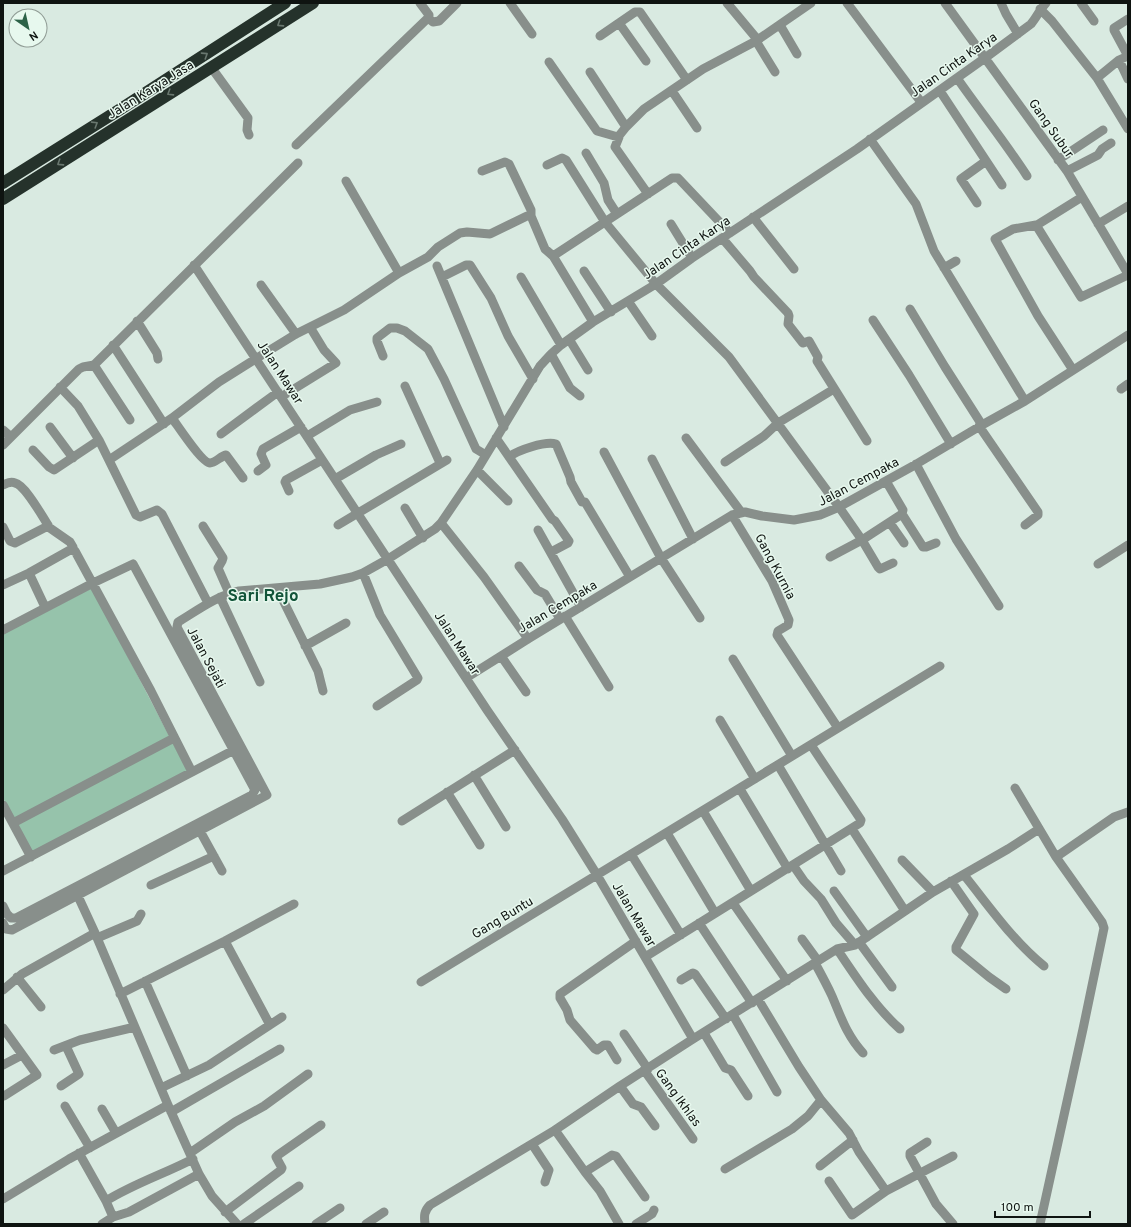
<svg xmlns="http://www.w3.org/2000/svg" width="1131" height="1227" viewBox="0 0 1131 1227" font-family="Overpass,sans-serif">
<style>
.green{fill:#96c3ab}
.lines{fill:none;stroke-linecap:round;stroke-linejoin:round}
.minor{stroke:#888f8b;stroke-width:9}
.highway{stroke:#25322b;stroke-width:12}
.oneway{stroke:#69776f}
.labels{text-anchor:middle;stroke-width:3;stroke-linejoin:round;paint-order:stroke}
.street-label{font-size:13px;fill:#0f1411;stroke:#e7f8ee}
.district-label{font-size:17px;font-weight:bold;fill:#125439;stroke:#e7f8ee}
</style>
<rect width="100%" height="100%" fill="#d9eae1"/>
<path class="green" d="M92 588 188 772 32 854 3 798V634Z"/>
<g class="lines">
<path class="minor" d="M420 3 429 15 428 18
M510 3 532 34
M727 3 757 39
M847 3 921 102
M945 3 1067 171 1128 274
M1001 3 1006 14 1018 34
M1081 3 1094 21
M1040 9 1052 21 1097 78 1128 129
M1128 19 1114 28V30L1128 56
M619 23 646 61
M780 25 797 54
M600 36 635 12H640L687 80
M756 41 775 72
M1119 60 1128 79
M549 62 597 131 618 137 626 127 644 109 703 69 756 41 811 3
M211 67 248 118 247 130 249 135
M590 72 626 127
M957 78C980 111 1005 142 1027 176
M1097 78 1119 60 1128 56
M672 91 697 128
M940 91 1002 185
M619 137 615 147 648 194
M870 139 916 204 934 251 1025 401
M296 145 428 18 433 22 439 21 457 3
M586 153 604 183 608 200 617 214
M1058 160 1103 130
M547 165 562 158 566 160 605 222 656 284 729 357 839 507 862 540 878 567 880 569 893 563
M482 171 505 162 509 164 531 210V216L545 249 553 256 593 322
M1067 171 1098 155 1102 149 1111 143
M346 181 399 273
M977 203 961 179 986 161
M753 217 794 269
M671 224 692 258
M1098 224 1128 206
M1037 225 1082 197
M722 238 750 271 754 277 788 313 789 316 788 324 802 342 803 343 809 341 818 357 817 361 867 441
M553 256 672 178H678L730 233
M194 265 487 710 562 819 597 875 693 1039
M437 266 504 427
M944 268 956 261
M584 271 611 312
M442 277 466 265H470L491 298 508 336 533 379
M521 277 561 345
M261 285 296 334
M628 301 652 336
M910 309 945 367 982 425
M873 320 909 375 951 444
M137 321 157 353 158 359
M569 339 588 370
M113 345 164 424
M551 354 570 388 580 396
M383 356 377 341V338L390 328H397L405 331 428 349 444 379 476 449 486 455
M94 365 130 420
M1073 370 1038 316 995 239 1013 229 1036 225 1081 297 1128 275
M405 386 440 463
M60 387 78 406 99 440 136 515 140 517 157 510 162 514 208 603
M1121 389 1128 384
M281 397 336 363 324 350 310 327
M172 418C178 426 202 463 210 463 215 463 221 456 226 455L243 478
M979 426 1038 512V515L1025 525
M50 427 73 458
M3 430 11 437
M221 434 278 392
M307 436 350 410 377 402
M496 438 552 519 555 521 569 541 568 543 551 552
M686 438 741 512
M3 445 79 369 83 367 94 365 298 163
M33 450 49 467 54 470 99 440
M604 452 661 558 700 618
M509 457C518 450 545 441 556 444L570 477 571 482 582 502H585L630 577
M652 459 693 539
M109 460 172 418 219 382 257 358 296 334 344 310 399 273 428 257 438 247 460 233 467 232 490 234 527 216H531
M725 462 764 436 778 423 834 389
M916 464 956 539 999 606
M477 470 508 501
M258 471 266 465 261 454 263 449 301 427
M335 479 376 455 401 444
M886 481 903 510 902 514
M3 485C7 483 11 481 15 483 25 485 42 516 48 525L46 527 15 543 10 541 3 527
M289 491 285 482 286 480 322 460
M405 508 423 538
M732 515 772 581 789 620 788 625 778 631 777 635 838 728
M441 523 484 577 528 639
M890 523 904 543
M338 525 447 460
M47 526 70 542 73 547V550
M203 526 223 558 222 561 218 568 229 593
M538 530 581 607
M830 557 862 540 902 514 923 547H926L936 543
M1098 564 1128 545
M519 566 537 590 545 594 560 619
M29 573 45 607
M363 573 380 615 418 678 417 680 377 706
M3 585 29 573 70 550 75 551 151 691 192 772
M277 588 318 671 323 691
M220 597 260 682
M565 616 609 687
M3 630 93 583 133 564 255 790 252 795 16 918H11L7 914 3 906
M305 646 346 623
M501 656 526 692
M733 659 792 756
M466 678 528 639 732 515 745 512 762 516 794 520 820 515 839 507 913 466 982 425 1025 401 1128 335
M720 720 755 779
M778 765 841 871
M474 775 506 827
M1015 788 1056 857 1102 922 1104 928 1083 1029 1040 1224
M740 789 788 869
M447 792 480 845
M3 805 31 857
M703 811 751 891
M402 821 515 750
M13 823 174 738
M852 829 905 911
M200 831 222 871
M667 833 715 913
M631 854 681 935
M1056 857 1114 817 1128 812
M902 860 933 892
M793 865 804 881 821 899 836 923 855 945
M3 871 234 750
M964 875C989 906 1013 941 1044 966
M951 881 974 914 956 947V950L989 977 1006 989
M151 885 214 856
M834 891 867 937
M77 894 95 933 168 1105 199 1174 212 1196 237 1224
M733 903 787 981
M3 923 6 929 12 930 267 795 177 627 178 622C198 610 216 596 239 591L320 584 352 577 363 573 388 559 435 529 441 523 477 470 540 366 551 354 561 345 593 322 656 284 692 258 857 149 985 58 1031 24C1037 17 1040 9 1046 3
M699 923 752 1003
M97 938 137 921 141 914
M802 939 818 961
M225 941 270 1025
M859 942 892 987
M837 949C856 977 875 1007 900 1029
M645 957 860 823 861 820 811 745
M815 963C821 974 827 985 832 996 841 1017 847 1036 863 1053
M17 977 41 1007
M681 980 693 973 695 974 726 1019
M145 981 187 1076
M421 982 940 666
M3 990 22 974 95 933
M120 994 225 941 294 904
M758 999 799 1067 821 1100 849 1133 859 1152 886 1191
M733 1015 777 1092
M3 1028 37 1075 4 1096
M704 1033 725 1068 731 1070 748 1096
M624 1034 648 1069
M54 1050 80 1040 135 1027
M617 1060 608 1045H604L597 1050 595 1049 570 1020 567 1010 560 998V994L636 941
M3 1065 22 1055
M644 1070 693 1139
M61 1086 79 1074 66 1046
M620 1086 633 1104 641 1107 655 1126
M161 1088 209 1065 282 1017
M65 1106 90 1148
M102 1109 116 1133
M171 1112 280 1049
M555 1130 585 1172 612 1155 616 1156 645 1197
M927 1142 910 1153V1156L936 1204 953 1224
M532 1144 549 1170 545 1182
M79 1153 106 1201
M190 1153 235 1122 264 1106 308 1074
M820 1166 853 1140
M725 1169 792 1129 808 1116 821 1100
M585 1172 600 1191 619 1224
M829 1181 852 1215 886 1191 953 1156
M3 1199 69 1159 168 1105
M225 1212 281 1170 282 1168 276 1157 278 1155 321 1125
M113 1217 106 1201C133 1184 164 1174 193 1159
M102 1224 113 1217 129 1212 199 1174
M244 1224 299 1186
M316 1224 340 1208
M366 1224 384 1212
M425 1224C424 1216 424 1211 430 1205L555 1130 620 1086 693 1039 837 949 855 945 933 892 1008 849 1039 829
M636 1224 652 1214 654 1210"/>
<path class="highway" d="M3 183 119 110 285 3
M3 199 313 3"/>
</g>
<defs><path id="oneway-chevron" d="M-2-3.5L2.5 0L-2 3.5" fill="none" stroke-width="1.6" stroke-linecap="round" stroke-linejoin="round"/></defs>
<g class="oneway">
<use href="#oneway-chevron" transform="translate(280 24) rotate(147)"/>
<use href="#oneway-chevron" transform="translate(205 55) rotate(-33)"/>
<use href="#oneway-chevron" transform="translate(170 93) rotate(148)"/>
<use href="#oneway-chevron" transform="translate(95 124) rotate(-32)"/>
<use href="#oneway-chevron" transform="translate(60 163) rotate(147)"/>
</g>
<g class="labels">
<g class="street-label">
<text transform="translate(953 64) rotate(-35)" y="5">Jalan Cinta Karya</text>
<text transform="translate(150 89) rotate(-32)" y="5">Jalan Karya Jasa</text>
<text transform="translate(1052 128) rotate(55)" y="5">Gang Subur</text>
<text transform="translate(686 247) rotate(-34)" y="5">Jalan Cinta Karya</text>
<text transform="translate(281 372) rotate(57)" y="5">Jalan Mawar</text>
<text transform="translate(858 481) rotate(-28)" y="5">Jalan Cempaka</text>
<text transform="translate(776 566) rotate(62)" y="5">Gang Kurnia</text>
<text transform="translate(557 606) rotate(-31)" y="5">Jalan Cempaka</text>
<text transform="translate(458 643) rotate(57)" y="5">Jalan Mawar</text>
<text transform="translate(207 657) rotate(62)" y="5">Jalan Sejati</text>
<text transform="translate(635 914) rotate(59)" y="5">Jalan Mawar</text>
<text transform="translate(502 917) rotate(-31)" y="5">Gang Buntu</text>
<text transform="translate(679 1097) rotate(54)" y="5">Gang Ikhlas</text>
</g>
<g class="district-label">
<text x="263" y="601">Sari Rejo</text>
</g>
</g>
<rect width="1131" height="1227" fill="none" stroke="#0f1411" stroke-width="8"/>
<g transform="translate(28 28) rotate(146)"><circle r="19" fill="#e7f8ee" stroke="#919d96"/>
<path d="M0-3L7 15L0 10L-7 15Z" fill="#2c6248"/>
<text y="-6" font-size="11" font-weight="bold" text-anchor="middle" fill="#0f1411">N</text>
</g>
<path d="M995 1211v6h95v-6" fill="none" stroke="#0f1411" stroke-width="2"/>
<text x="1001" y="1211" font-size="12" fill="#0f1411" stroke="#e7f8ee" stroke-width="3" paint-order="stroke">100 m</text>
</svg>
